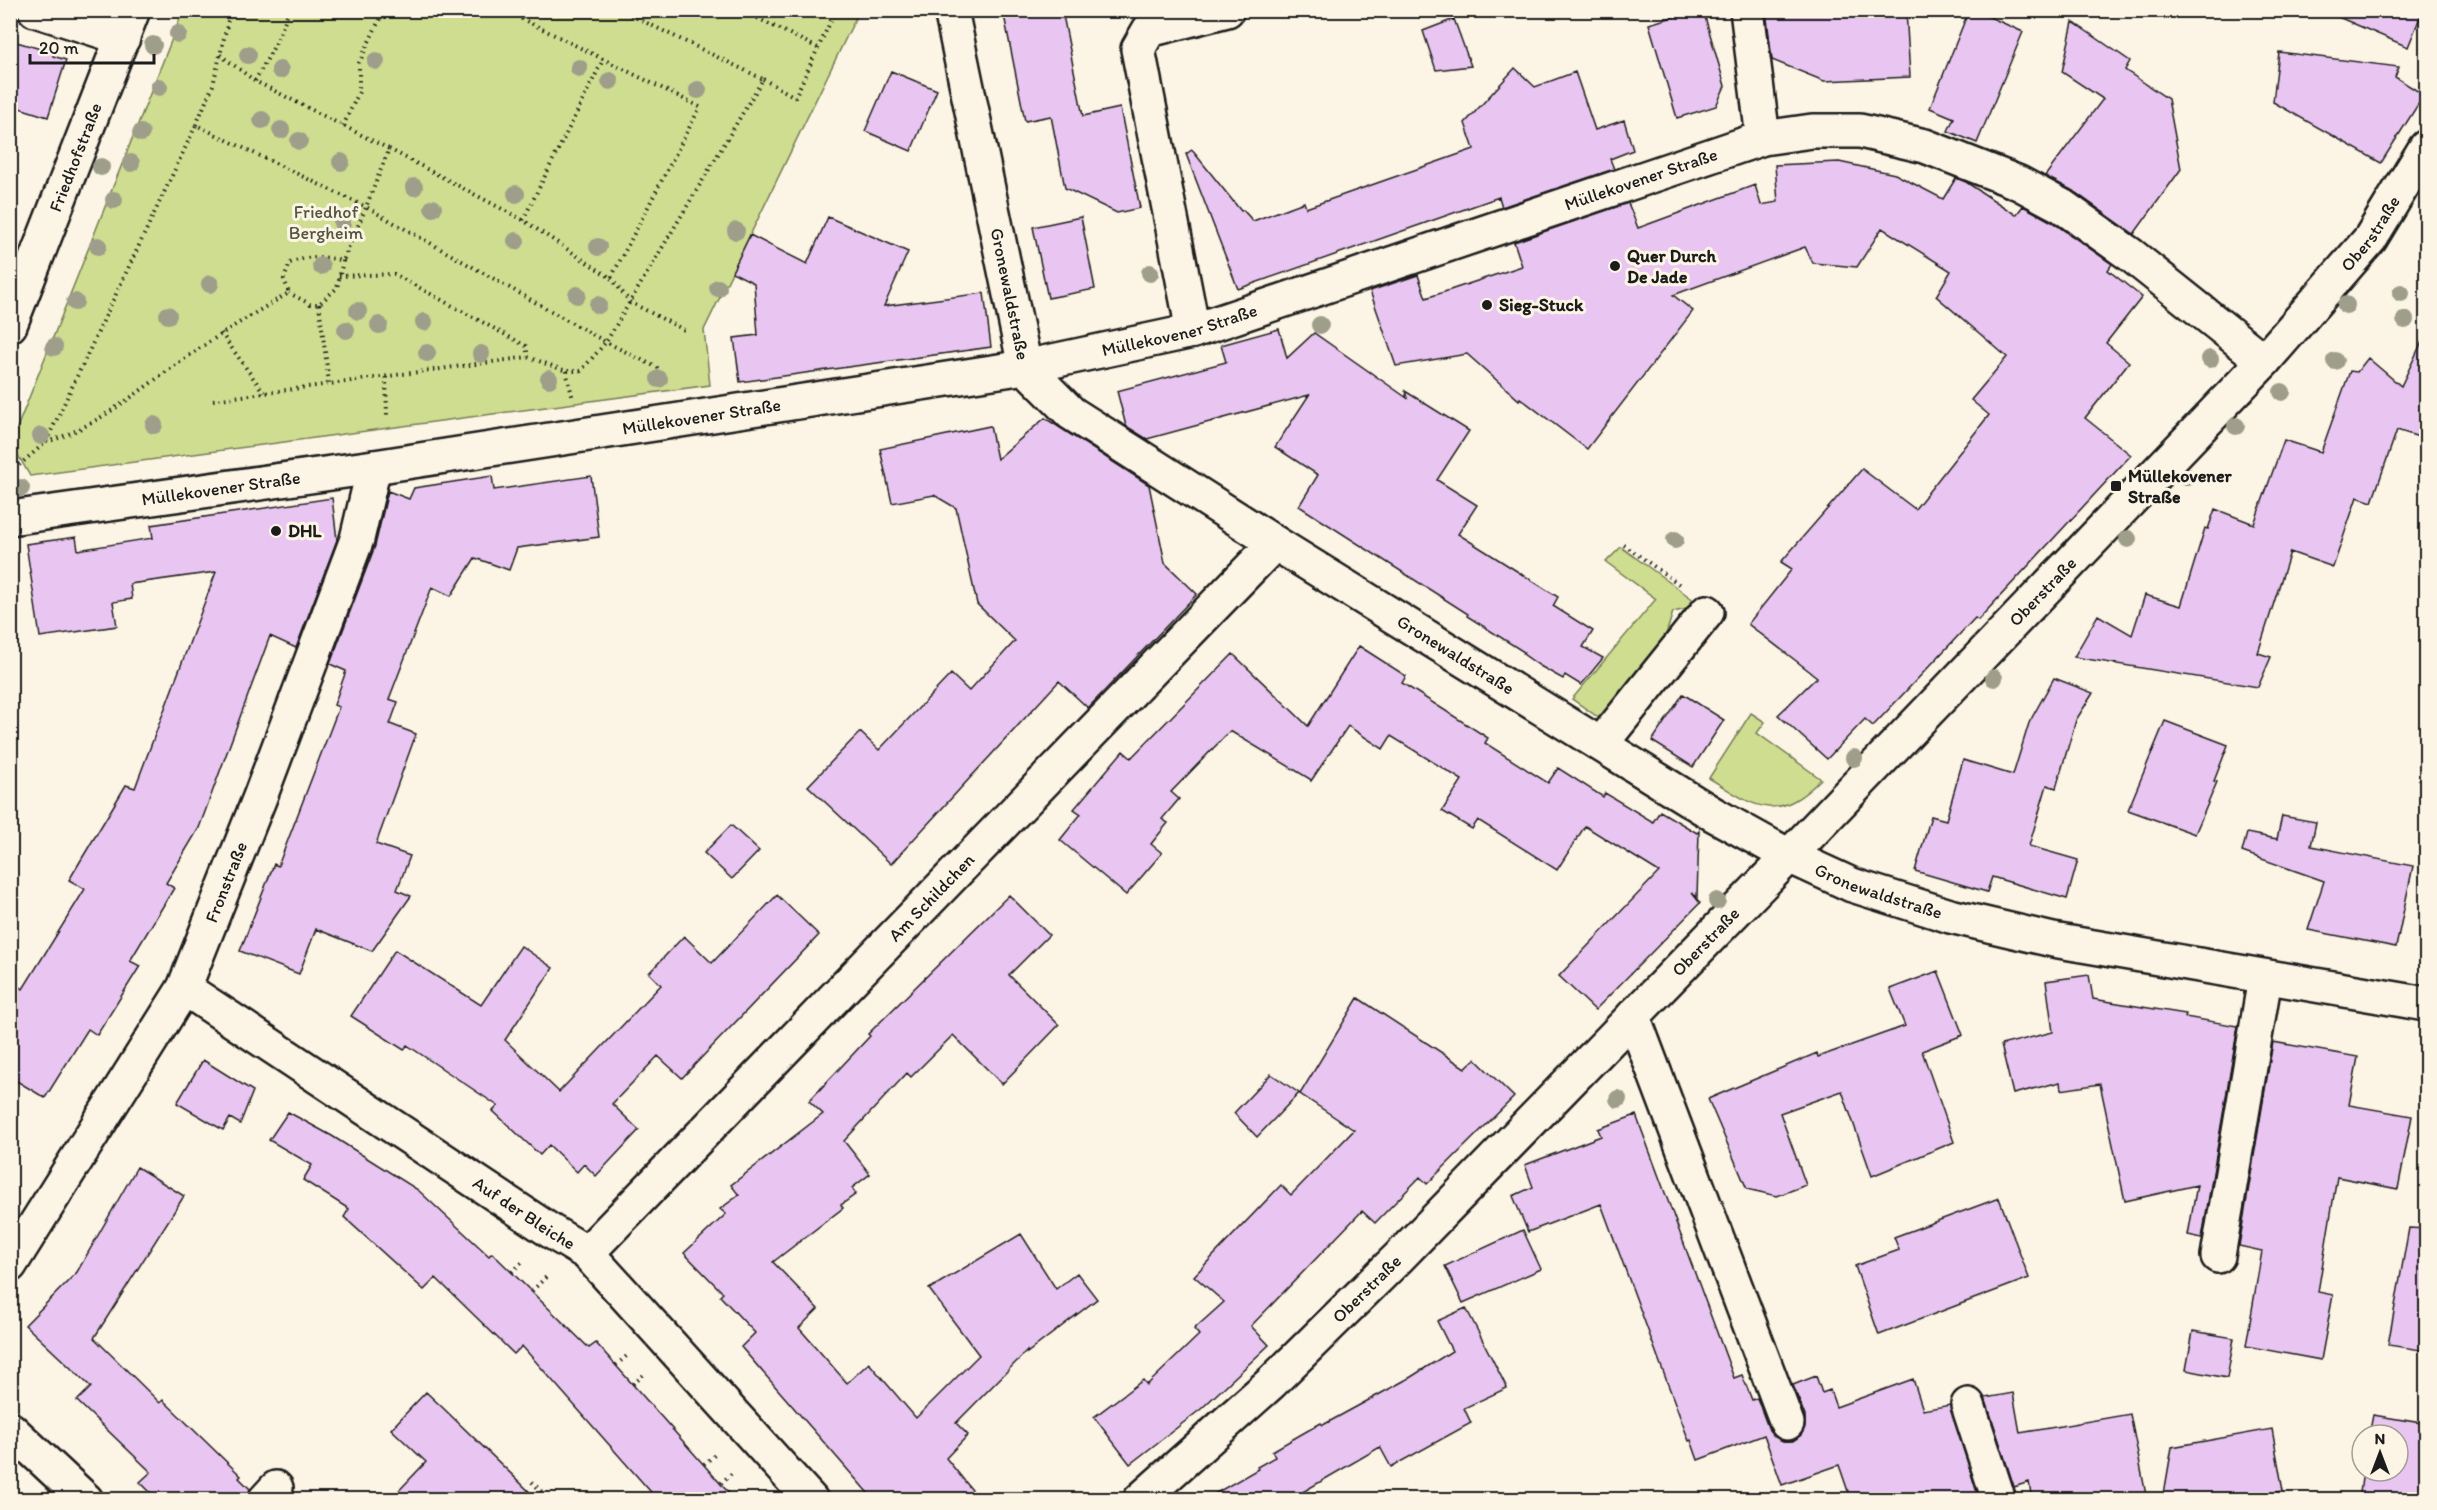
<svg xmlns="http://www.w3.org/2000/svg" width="2437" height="1510" viewBox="0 0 2437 1510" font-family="Itim,sans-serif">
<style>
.green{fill:#cedd90;stroke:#757c56;stroke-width:1.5}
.building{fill:#e9c6f2;stroke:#1c1c1c;stroke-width:1.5}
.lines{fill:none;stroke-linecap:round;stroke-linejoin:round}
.minor-casing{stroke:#1c1c1c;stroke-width:38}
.path{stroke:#1c1c1c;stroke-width:4;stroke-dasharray:1.5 4.5;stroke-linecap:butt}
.minor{stroke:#fcf5e5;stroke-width:33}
.tree{fill:#9e9e8a}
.poi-dot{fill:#1c1c1c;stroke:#fcf5e5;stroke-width:2}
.labels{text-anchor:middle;stroke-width:6;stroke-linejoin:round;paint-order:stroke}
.street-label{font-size:18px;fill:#1c1c1c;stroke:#fcf5e5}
.park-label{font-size:18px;fill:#51563f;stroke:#fcf5e5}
.poi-label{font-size:18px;font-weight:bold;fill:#1c1c1c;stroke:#fcf5e5;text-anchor:start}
</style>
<rect width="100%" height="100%" fill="#fcf5e5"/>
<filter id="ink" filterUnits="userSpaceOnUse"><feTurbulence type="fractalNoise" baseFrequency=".0167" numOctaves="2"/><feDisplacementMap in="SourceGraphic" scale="12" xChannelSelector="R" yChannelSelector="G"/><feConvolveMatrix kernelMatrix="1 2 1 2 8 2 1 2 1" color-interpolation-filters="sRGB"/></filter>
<g filter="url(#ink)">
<path class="green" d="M183 11V10L859 11 704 330 710 385 30 476 11 443Z
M1621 547 1702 606 1673 612 1659 657 1605 722 1572 699 1656 599 1606 562Z
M1751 713 1765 722 1757 733 1821 779C1776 825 1755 807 1709 778Z"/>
<path class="building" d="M1003 10H1062L1083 116 1120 108 1140 208 1117 213 1065 188 1051 116 1025 121Z
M1697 10H1703L1725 86 1716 106 1677 118 1649 24Z
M1766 10H1906L1910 77 1824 81 1772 60Z
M1969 10H1974L2023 32 1977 143 1948 131 1954 118 1930 108Z
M2322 10H2423L2408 47Z
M1454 19 1471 66 1436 70 1423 31Z
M2073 22 2130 61 2125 70 2168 99 2181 169 2134 234 2073 191 2045 176 2103 99 2062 72Z
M10 40 54 53 53 56 66 60 48 117 10 105Z
M2279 52 2399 67 2395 77 2424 95 2381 163 2273 102Z
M1515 68 1535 87 1575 72 1595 130 1624 120 1633 150 1610 159 1614 169 1502 207 1499 197 1238 289 1186 154 1192 150 1241 211 1243 210 1253 221 1304 202 1306 208 1474 149 1465 123Z
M891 71 937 90 911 151 865 131Z
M1839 162 1895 174 1943 199 1956 178 1966 182 2016 215 2023 206 2052 222 2112 264 2108 270 2142 297 2106 343 2129 362 2085 418 2131 455 1978 620 1975 618 1873 726 1865 719 1827 759 1778 715 1817 677 1748 624 1792 569 1781 562 1862 469 1915 509 1989 415 1971 400 2007 357 1936 296 1951 271 1882 228 1857 267 1813 263 1805 247 1673 295 1693 311 1587 449 1520 398 1519 400 1467 354 1396 366 1370 291 1418 275 1426 298 1522 266 1514 242 1628 203 1638 228 1755 185 1761 205 1778 202 1775 165Z
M828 217 908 252 884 306 984 293 991 347 740 382 734 338 758 335 754 283 732 272 750 235 807 264Z
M1081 217 1095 289 1048 298 1033 227Z
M1279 329 1287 358 1314 333 1407 398 1405 391 1469 431 1437 480 1477 505 1458 534 1558 597 1553 606 1593 631 1583 647 1603 658 1581 685 1565 675 1563 679 1540 666 1523 654 1524 652 1467 616 1468 614 1299 506 1318 475 1275 447 1309 395 1147 439 1126 426 1117 391 1226 362 1221 345Z
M2427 331V415L2419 437 2397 430 2372 502 2357 497 2333 567 2290 552 2258 653 2271 657 2258 687 2074 657 2098 615 2132 635 2145 595 2181 606 2205 528 2208 529 2215 509 2254 524 2284 440 2321 452 2350 371 2357 372 2368 358 2401 386Z
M1045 418 1149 485 1165 563 1197 594 1088 708 1059 681 891 864 808 786 860 732 879 750 951 674 969 691 1015 641 977 604 956 508 934 495 892 503 880 449 990 426 997 459Z
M492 476 494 490 591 476 599 537 517 548 509 570 475 558 451 596 432 587 389 699 398 702 390 724 416 734 376 844 410 856 397 890 411 896 372 951 316 929 299 974 240 951 274 864 278 866 339 707 334 705 346 671 330 664 375 546 388 491 409 499 414 488Z
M332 498 337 540 296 648 270 636 199 828 166 883 174 888 130 961 140 966 97 1035 88 1029 45 1098 10 1077V981L23 989 85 889 69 880 126 785 135 788 216 572 130 584 132 599 113 602 117 626 40 637 26 544 76 537 78 550 153 538 151 525Z
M1359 646 1406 676 1402 683 1488 738 1485 743 1548 783 1558 768 1603 797 1605 793 1653 822 1660 811 1697 833 1699 831 1697 897 1692 893 1700 903 1595 1010 1559 976 1659 872 1585 826 1557 870 1478 820 1472 829 1442 811 1462 780 1391 736 1383 749 1348 726 1311 781 1310 779 1230 731 1171 792 1179 799 1162 819 1168 823 1151 844 1162 853 1126 895 1060 840 1081 814 1074 809 1123 751 1131 758 1233 654 1308 726Z
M2054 678 2093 693 2076 720 2056 788 2047 785 2029 846 2078 860 2067 899 1992 877 1987 892 1915 871 1931 816 1946 820 1963 760 2013 775 2029 723Z
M1683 694 1724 720 1693 767 1652 741Z
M2165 721 2228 745 2214 781 2217 782 2195 834 2128 810Z
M2282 816 2316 822 2311 846 2413 866 2396 947 2308 930 2324 881 2242 852 2247 833 2277 839Z
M731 825 759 851 732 879 704 853Z
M777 895 819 935 682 1078 658 1056 612 1104 639 1130 596 1176 584 1164 577 1172 549 1145 540 1155 493 1111 498 1106 407 1045 404 1050 351 1016 395 950 481 1005 521 946 553 968 505 1040 559 1092 661 985 649 973 684 936 712 963Z
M1009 895 1049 935 1009 975 1059 1025 1002 1084 953 1035 911 1077 907 1073 844 1141 870 1174 852 1188 856 1194 841 1205 843 1208 773 1262 818 1309 799 1328 847 1383 869 1363 916 1418 979 1355 929 1289 1021 1234 1056 1289 1077 1273 1097 1299 1027 1353V1351L956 1423 968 1435 946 1458 980 1500H874L741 1347 755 1333 720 1296 723 1293 684 1253 726 1214 720 1209 739 1195 731 1185 823 1114 809 1101 870 1036 868 1034Z
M1938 971 1963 1035 1922 1051 1954 1142 1872 1176 1842 1091 1780 1113 1806 1185 1777 1196 1747 1189 1708 1099 1817 1053 1818 1057 1905 1026 1890 989Z
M2089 975 2093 999 2186 1014 2185 1017 2238 1026 2202 1238 2188 1235 2197 1185 2125 1201 2100 1084 2061 1090 2060 1082 2013 1094 2001 1045 2053 1032 2046 981Z
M1358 998 1465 1068 1475 1059 1514 1097 1427 1184 1420 1177 1375 1223 1362 1211 1251 1326 1269 1345 1201 1409 1130 1464 1094 1417 1143 1380 1147 1385 1199 1335 1194 1329 1224 1302 1194 1276 1281 1185 1291 1195 1354 1130 1300 1094Z
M2273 1042 2358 1057 2349 1105 2412 1116 2398 1189 2337 1177 2318 1292 2333 1295 2321 1360 2246 1346 2262 1251 2239 1246Z
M203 1060 253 1091 240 1124 230 1118 223 1130 177 1103Z
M1271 1074 1299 1093 1257 1137 1234 1113Z
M288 1112 332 1136 418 1190 489 1256 492 1253 589 1348 596 1343 735 1500H658L522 1346 514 1354 436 1278 424 1290 344 1217 349 1209 303 1180 312 1165 269 1140Z
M1636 1115 1734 1378 1742 1375 1752 1400 1757 1398 1769 1430 1775 1437 1783 1441H1793L1801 1435 1805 1427V1416L1793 1385 1816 1376 1822 1393 1830 1390 1836 1407 1913 1379 1923 1410 1950 1405 1979 1499 1851 1500 1839 1465 1782 1485 1764 1435 1698 1460 1691 1440 1689 1441 1601 1204 1528 1232 1513 1196 1533 1187 1525 1165 1601 1136 1598 1129Z
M137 1167 184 1196 94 1338 160 1403 163 1400 241 1476 239 1478 250 1489 247 1500H158L140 1482 151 1472 77 1401 91 1387 25 1325 77 1272Z
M1999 1198 2029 1278 1879 1335 1855 1266 1899 1250 1894 1237Z
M2409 1228 2427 1229V1351L2388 1345Z
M1523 1230 1541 1269 1463 1303 1445 1266Z
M1466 1308 1507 1388 1464 1408 1471 1423 1391 1467 1380 1447 1289 1500H1204L1258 1469 1257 1467 1275 1457 1272 1451 1321 1423 1323 1425 1411 1377 1452 1351 1437 1321Z
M2193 1331 2234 1338 2227 1378 2186 1370Z
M426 1392 442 1407 538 1500H390L426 1462 391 1429Z
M2013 1393 2020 1433 2130 1414 2147 1500H2032L2029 1482 2014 1487 1985 1398Z
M2373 1415 2427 1424V1500H2359L2363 1471H2398V1435H2369Z
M2272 1429 2283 1491 2235 1500H2163L2172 1447Z"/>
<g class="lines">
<defs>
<g id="minor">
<path d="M35 10 123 38"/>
<path id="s1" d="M951 10 1025 367 1071 413 1275 543 1713 814 1789 856 1852 885 1950 916 2053 940 2426 1004"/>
<path d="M1747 10 1763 138"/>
<path id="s2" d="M10 325 133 10"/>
<path d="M1193 331 1138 49 1149 30 1227 10"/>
<path id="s3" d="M10 518 374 467 1025 367 1193 331 1763 138 1812 131H1860L1925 146 2019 183 2062 206 2131 255 2264 361"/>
<path d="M1601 744 1707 612"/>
<path id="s4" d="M184 988 552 1232 587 1253 811 1500"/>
<path d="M1633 1016 1787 1423"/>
<path id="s5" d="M587 1253 1275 543"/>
<path d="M2218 1256 2265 978"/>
<path id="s6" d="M10 1265 184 988 260 797 357 539 374 467"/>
<path d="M1968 1405 1999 1500"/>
<path d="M10 1429 86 1500"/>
<path d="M265 1500 276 1488"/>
<path id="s7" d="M1140 1500 1271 1383 1398 1258 1789 856 2264 361 2370 239 2426 147"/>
</g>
</defs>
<use href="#minor" class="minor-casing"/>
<path class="path" d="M620 10 763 79 606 342 660 369
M741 10 818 48
M763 79 795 97 836 10
M255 81 277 41 289 10
M196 125 213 85 228 21 234 10
M343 126 359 92V63L384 10
M389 149 523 220 611 278 700 107 504 10
M523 220 603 60
M339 276 394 274 526 346 528 357
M611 278 630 302 688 332
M319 304 329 383
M221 333 264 393
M566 371 573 399
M386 377 387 416
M213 400 528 357 566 371H581L606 342 366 207 389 149 255 81 219 54
M46 442C96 428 138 391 180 362 215 337 251 315 289 293L284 279 290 263C309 255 324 256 343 261L337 288 319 304H310L289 293
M10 473 46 442 196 125 366 207 343 261
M1624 545 1680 585
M512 1272 525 1260
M532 1291 548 1275
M616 1365 629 1354
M633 1384 646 1373
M704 1464 717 1453
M532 1482 550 1500
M721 1483 733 1472"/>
<use href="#minor" class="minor"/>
</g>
<g class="tree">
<circle cx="178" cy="34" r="9"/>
<circle cx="153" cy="45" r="9"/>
<circle cx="248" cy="55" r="9"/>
<circle cx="376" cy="61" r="9"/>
<circle cx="579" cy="68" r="9"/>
<circle cx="280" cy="70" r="9"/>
<circle cx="610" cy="81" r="9"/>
<circle cx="159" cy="87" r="9"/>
<circle cx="698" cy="90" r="9"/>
<circle cx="262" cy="120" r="9"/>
<circle cx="281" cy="130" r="9"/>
<circle cx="141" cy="133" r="9"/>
<circle cx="299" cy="141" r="9"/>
<circle cx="341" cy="162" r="9"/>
<circle cx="131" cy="163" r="9"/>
<circle cx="101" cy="167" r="9"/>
<circle cx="414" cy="187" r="9"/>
<circle cx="516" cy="194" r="9"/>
<circle cx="114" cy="200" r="9"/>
<circle cx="433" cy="208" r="9"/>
<circle cx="342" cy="223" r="9"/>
<circle cx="736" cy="231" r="9"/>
<circle cx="516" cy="241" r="9"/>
<circle cx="98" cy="246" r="9"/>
<circle cx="598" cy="247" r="9"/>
<circle cx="321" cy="266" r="9"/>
<circle cx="1150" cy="273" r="9"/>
<circle cx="210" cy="284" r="9"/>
<circle cx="718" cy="288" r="9"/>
<circle cx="2401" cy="293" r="9"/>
<circle cx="577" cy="295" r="9"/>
<circle cx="75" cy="302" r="9"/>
<circle cx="598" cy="305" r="9"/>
<circle cx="2346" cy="305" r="9"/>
<circle cx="358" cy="311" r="9"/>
<circle cx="168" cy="315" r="9"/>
<circle cx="2405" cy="320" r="9"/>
<circle cx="424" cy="322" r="9"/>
<circle cx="379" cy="325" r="9"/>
<circle cx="1320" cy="325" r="9"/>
<circle cx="346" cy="330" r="9"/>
<circle cx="54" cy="347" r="9"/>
<circle cx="427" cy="353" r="9"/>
<circle cx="481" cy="354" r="9"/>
<circle cx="2210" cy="359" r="9"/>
<circle cx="2335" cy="361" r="9"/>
<circle cx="549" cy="379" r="9"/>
<circle cx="659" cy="379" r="9"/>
<circle cx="2282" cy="392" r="9"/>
<circle cx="154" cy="425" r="9"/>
<circle cx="2236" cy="426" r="9"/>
<circle cx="41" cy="436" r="9"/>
<circle cx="2187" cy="477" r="9"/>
<circle cx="21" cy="488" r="9"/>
<circle cx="2128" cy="539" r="9"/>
<circle cx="1675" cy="540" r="9"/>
<circle cx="1994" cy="678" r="9"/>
<circle cx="1854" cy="758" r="9"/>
<circle cx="1717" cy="901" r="9"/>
<circle cx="1618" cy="1099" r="9"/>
</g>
</g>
<g class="poi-dot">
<circle cx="1615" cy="266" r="6"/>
<circle cx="1487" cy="305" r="6"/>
<rect x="2110" y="480" width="12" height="12" rx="3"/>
<circle cx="276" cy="531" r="6"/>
</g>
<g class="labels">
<g class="street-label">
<text dy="6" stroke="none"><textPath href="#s2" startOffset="180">Friedhofstraße</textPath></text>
<text dy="6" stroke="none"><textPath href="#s3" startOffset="1671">Müllekovener Straße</textPath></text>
<text dy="6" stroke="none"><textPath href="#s7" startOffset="1767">Oberstraße</textPath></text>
<text dy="6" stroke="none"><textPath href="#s1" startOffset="290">Gronewaldstraße</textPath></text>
<text dy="6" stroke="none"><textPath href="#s3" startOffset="1185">Müllekovener Straße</textPath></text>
<text dy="6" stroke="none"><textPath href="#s3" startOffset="699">Müllekovener Straße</textPath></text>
<text dy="6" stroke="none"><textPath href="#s3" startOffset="213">Müllekovener Straße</textPath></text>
<text dy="6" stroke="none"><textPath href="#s7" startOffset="1281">Oberstraße</textPath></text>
<text dy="6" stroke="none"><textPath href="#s1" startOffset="884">Gronewaldstraße</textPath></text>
<text dy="6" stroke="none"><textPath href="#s6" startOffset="441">Fronstraße</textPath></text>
<text dy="6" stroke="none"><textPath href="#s1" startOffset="1370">Gronewaldstraße</textPath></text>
<text dy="6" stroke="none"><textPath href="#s5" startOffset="495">Am Schildchen</textPath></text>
<text dy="6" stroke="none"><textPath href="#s7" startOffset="795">Oberstraße</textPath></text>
<text dy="6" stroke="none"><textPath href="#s4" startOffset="408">Auf der Bleiche</textPath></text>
<text dy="6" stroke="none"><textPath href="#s7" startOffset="310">Oberstraße</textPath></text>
</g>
<g class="park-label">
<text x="326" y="218">Friedhof<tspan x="326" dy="21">Bergheim</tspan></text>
</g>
<g class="poi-label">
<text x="1627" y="262">Quer Durch<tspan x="1627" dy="21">De Jade</tspan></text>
<text x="1499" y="311">Sieg-Stuck</text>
<text x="2128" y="482">Müllekovener<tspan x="2128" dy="21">Straße</tspan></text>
<text x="288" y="537">DHL</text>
</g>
</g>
<rect width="2437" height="1510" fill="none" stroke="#fcf5e5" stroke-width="36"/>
<rect x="18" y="18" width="2401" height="1474" fill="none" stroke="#1c1c1c" stroke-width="2" filter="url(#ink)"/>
<g transform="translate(2380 1453)"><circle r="28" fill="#fcf5e5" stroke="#a29e95" stroke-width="1.5"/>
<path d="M0-4.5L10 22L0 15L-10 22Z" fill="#1c1c1c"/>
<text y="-9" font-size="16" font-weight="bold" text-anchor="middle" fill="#1c1c1c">N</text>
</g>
<path d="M30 54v9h124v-9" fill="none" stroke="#1c1c1c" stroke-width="3"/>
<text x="39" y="54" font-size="18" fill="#1c1c1c" stroke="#fcf5e5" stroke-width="4.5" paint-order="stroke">20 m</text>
</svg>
